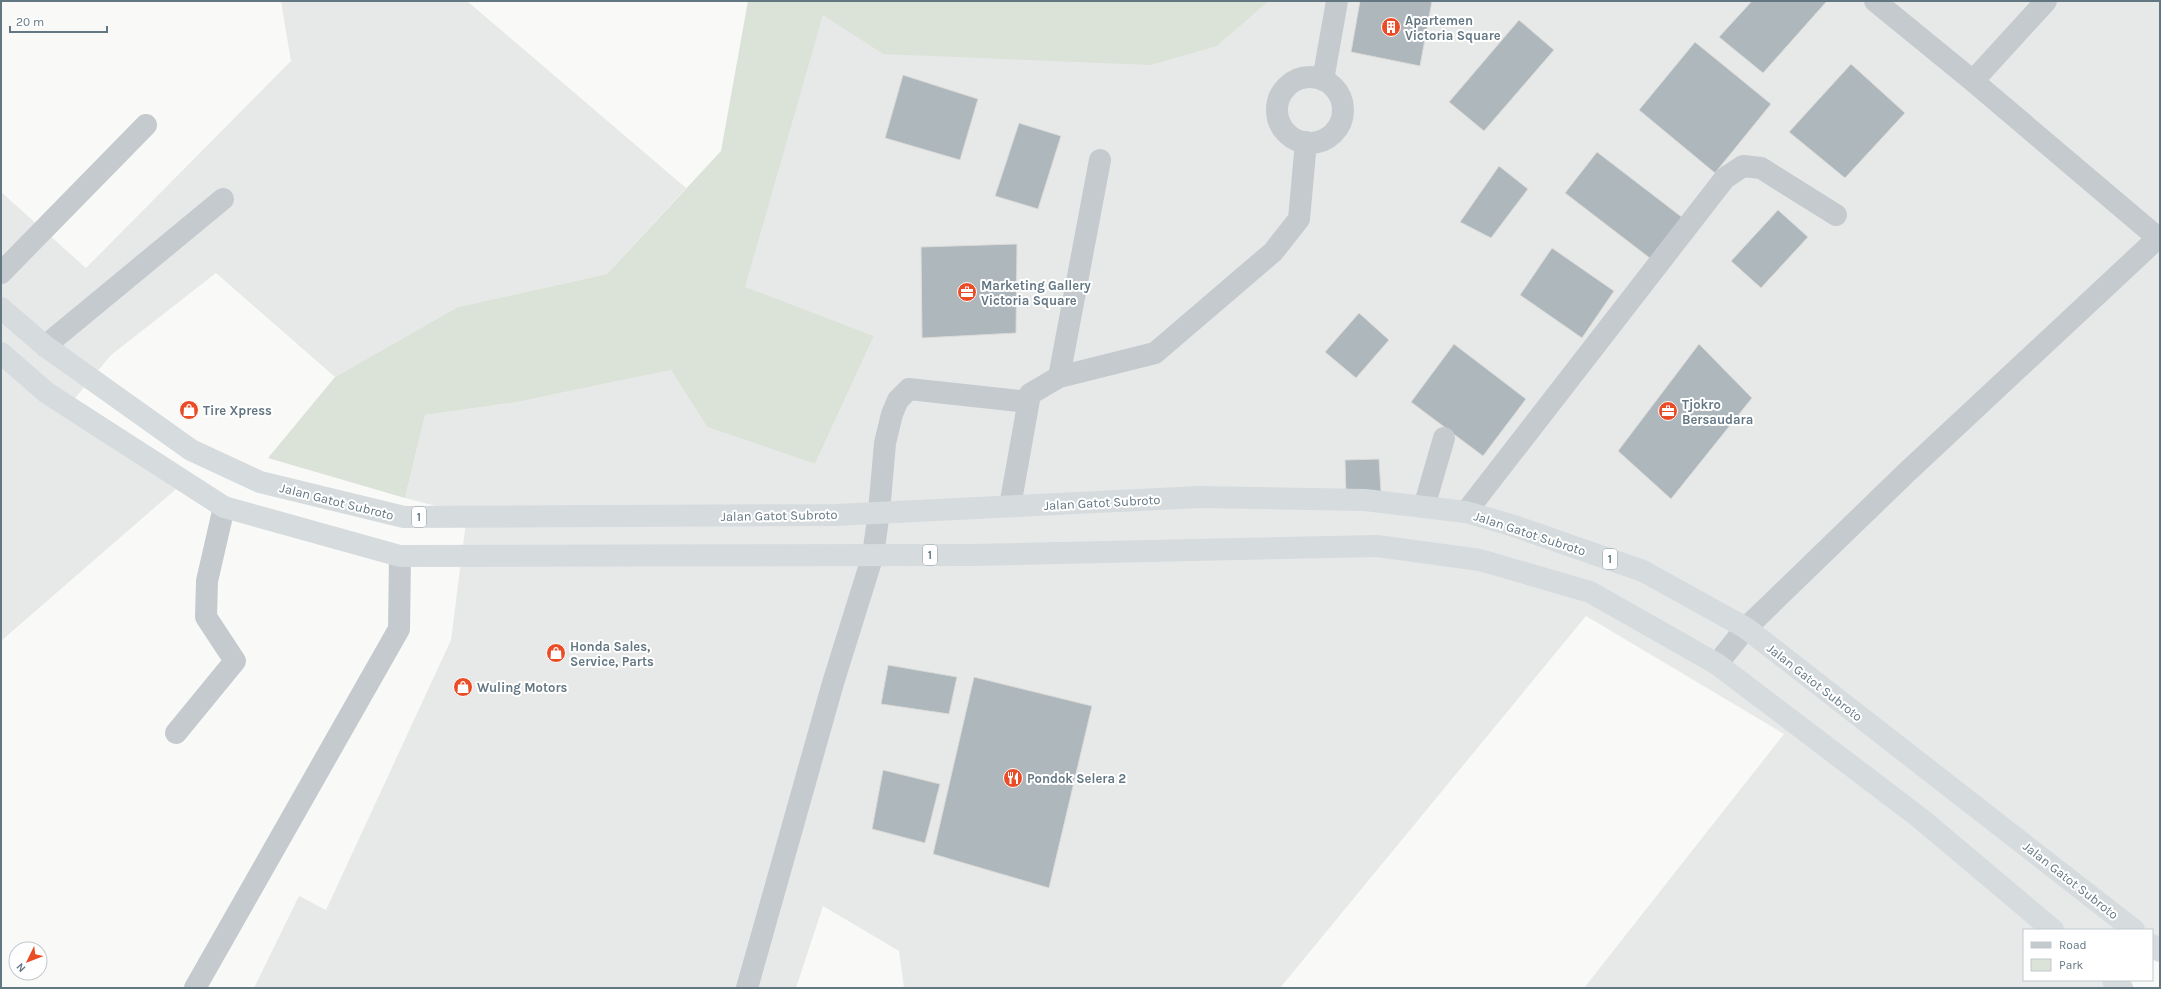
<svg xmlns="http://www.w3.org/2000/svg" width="2161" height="989" viewBox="0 0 2161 989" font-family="Karla,sans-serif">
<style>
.built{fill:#e7e9e8}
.green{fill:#dbe2d8}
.building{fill:#adb7bc;stroke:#dbdbd9}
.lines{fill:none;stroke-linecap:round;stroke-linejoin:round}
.minor{stroke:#c4cacd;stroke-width:22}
.highway{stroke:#d6dbde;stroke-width:22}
.labels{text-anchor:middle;stroke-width:4;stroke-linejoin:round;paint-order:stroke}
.shield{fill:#fff;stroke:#92a0a8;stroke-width:1}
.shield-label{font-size:12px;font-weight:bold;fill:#637783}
.poi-label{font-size:13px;font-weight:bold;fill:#637783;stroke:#fff;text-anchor:start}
.street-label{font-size:13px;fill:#637783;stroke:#fff}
</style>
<rect width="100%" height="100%" fill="#f9f9f7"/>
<path class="built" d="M281 1H467L686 188 607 274 458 307 335 377 216 273 111 355 66 409 176 489 1 641V192L86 268 291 61Z
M1269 1H2160V949L2152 947V930H2024V980H2125L2119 988H1584L1784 734 1586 616 1280 988H904L899 951 823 906 796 988H254L299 896 326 910 451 640 467 514 405 498 425 415 517 402 671 370 707 427 815 464 874 336 744 288 823 14 883 54 1217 46Z"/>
<path class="green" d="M748 1H1269L1217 46 1150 65 883 54 823 15 745 287 874 336 815 464 707 427 671 370 517 402 425 415 405 498 268 458 335 377 458 307 607 274 721 151Z"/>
<path class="building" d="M1360 1H1432L1420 66 1351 52Z
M1752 1H1827L1763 73 1719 37Z
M1519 20 1554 50 1484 131 1449 102Z
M1695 42 1771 104 1715 173 1639 110Z
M1851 64 1905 113 1845 178 1789 132Z
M903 75 978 99 960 160 885 138Z
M1019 123 1061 136 1038 209 995 196Z
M1597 152 1683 218 1651 259 1565 193Z
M1499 166 1528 189 1491 238 1460 222Z
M1778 210 1808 237 1761 288 1731 261Z
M1017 244 1016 333 922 338 921 247Z
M1552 248 1614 291 1582 338 1520 295Z
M1359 313 1389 340 1356 378 1325 352Z
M1454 344 1526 399 1483 456 1411 402Z
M1699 344 1752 398 1671 499 1618 451Z
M1379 459 1381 492 1346 493 1345 460Z
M888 665 957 677 949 714 881 704Z
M974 677 1092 706 1049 888 933 854Z
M883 770 940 784 925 843 872 829Z"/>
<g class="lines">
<path class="minor" d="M1875 1 1973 81 2158 238
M1277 110a33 33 0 1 1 66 0a33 33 0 1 1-66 0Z
M1323 80 1337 1
M1973 81 2046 1
M1 273 146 125
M45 346 223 199
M1059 377 1100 160
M1010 506 1030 394 1059 377 1155 353 1273 252 1299 219 1306 142
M1424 507 1444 438
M1466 512 1725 178 1743 166 1761 168 1836 215
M1717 664 1746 628 1906 473 2160 236
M176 733 235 661 206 617 207 581 224 507
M195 988 399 629 400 556
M747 988 833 683 873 555 879 512 885 443 892 414 898 400 909 389 1028 402"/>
<path class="highway" d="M1 308 45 346 191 450 260 482 404 517 835 515 1200 497 1365 500 1466 512 1514 526 1643 571 1746 628 2134 930
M1 353 47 393 224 507 400 556 971 555 1377 546 1480 560 1590 592 1717 664 1920 818 2053 930
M2152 945 2160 951
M2113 980 2122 988"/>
</g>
<defs>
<symbol id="building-disc" viewBox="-11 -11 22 22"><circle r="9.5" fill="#ea4c27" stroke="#fff"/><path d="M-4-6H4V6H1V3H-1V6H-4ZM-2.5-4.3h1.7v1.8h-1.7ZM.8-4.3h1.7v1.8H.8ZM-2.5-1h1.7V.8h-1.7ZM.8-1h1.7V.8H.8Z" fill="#fff"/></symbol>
<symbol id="office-disc" viewBox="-11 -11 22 22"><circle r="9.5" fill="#ea4c27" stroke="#fff"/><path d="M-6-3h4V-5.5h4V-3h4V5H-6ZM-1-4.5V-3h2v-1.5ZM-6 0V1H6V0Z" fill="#fff"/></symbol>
<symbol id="shop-disc" viewBox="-11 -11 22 22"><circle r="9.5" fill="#ea4c27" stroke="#fff"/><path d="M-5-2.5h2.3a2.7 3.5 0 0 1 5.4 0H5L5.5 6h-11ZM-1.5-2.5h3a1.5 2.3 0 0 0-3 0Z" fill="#fff"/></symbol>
<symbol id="restaurant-disc" viewBox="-11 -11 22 22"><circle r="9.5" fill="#ea4c27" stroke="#fff"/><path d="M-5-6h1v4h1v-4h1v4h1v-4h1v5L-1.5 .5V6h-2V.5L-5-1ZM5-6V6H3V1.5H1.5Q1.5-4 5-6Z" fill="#fff"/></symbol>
</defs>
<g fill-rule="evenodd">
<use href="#building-disc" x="1380" y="16" width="22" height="22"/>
<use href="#office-disc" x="956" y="281" width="22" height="22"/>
<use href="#shop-disc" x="178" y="399" width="22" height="22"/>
<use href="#office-disc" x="1657" y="400" width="22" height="22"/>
<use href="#shop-disc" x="545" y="642" width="22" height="22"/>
<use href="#shop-disc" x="452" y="676" width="22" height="22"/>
<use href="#restaurant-disc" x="1002" y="767" width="22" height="22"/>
</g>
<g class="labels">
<g class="shield">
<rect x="412" y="507" width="14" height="20" rx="3"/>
<rect x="923" y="545" width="14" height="20" rx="3"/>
<rect x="1603" y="549" width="14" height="20" rx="3"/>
</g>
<g class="shield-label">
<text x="419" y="521">1</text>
<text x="930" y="559">1</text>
<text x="1610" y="563">1</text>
</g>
<g class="poi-label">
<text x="1405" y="25">Apartemen<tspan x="1405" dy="15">Victoria Square</tspan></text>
<text x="981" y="290">Marketing Gallery<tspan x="981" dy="15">Victoria Square</tspan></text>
<text x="1682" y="409">Tjokro<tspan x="1682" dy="15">Bersaudara</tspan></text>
<text x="203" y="415">Tire Xpress</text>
<text x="570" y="651">Honda Sales,<tspan x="570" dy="15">Service, Parts</tspan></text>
<text x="477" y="692">Wuling Motors</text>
<text x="1027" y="783">Pondok Selera 2</text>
</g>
<g class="street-label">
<text transform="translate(337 501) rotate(14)" y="5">Jalan Gatot Subroto</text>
<text transform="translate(1102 502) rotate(-3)" y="5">Jalan Gatot Subroto</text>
<text transform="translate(779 515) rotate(-1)" y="5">Jalan Gatot Subroto</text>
<text transform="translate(1530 533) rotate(18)" y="5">Jalan Gatot Subroto</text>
<text transform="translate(1815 682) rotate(38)" y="5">Jalan Gatot Subroto</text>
<text transform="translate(2071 880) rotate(38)" y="5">Jalan Gatot Subroto</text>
</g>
</g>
<rect width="2161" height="989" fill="none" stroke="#637783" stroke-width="4"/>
<rect x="2023" y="929" width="130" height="52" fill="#ffffff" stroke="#c1c9cd"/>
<rect x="2031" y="942" width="20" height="6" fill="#c4cacd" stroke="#c1c9cd"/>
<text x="2059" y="949" font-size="12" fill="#637783">Road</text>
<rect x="2031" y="959" width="20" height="12" fill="#dbe2d8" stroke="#c1c9cd"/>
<text x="2059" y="969" font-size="12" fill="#637783">Park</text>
<g transform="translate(28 961) rotate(227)"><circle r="19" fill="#ffffff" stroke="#c1c9cd"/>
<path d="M0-3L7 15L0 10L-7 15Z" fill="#ea4c27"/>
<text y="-6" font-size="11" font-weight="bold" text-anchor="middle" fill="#637783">N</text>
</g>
<path d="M10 26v6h97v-6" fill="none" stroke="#637783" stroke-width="2"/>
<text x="16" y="26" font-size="12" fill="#637783" stroke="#ffffff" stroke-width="3" paint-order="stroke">20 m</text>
</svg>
